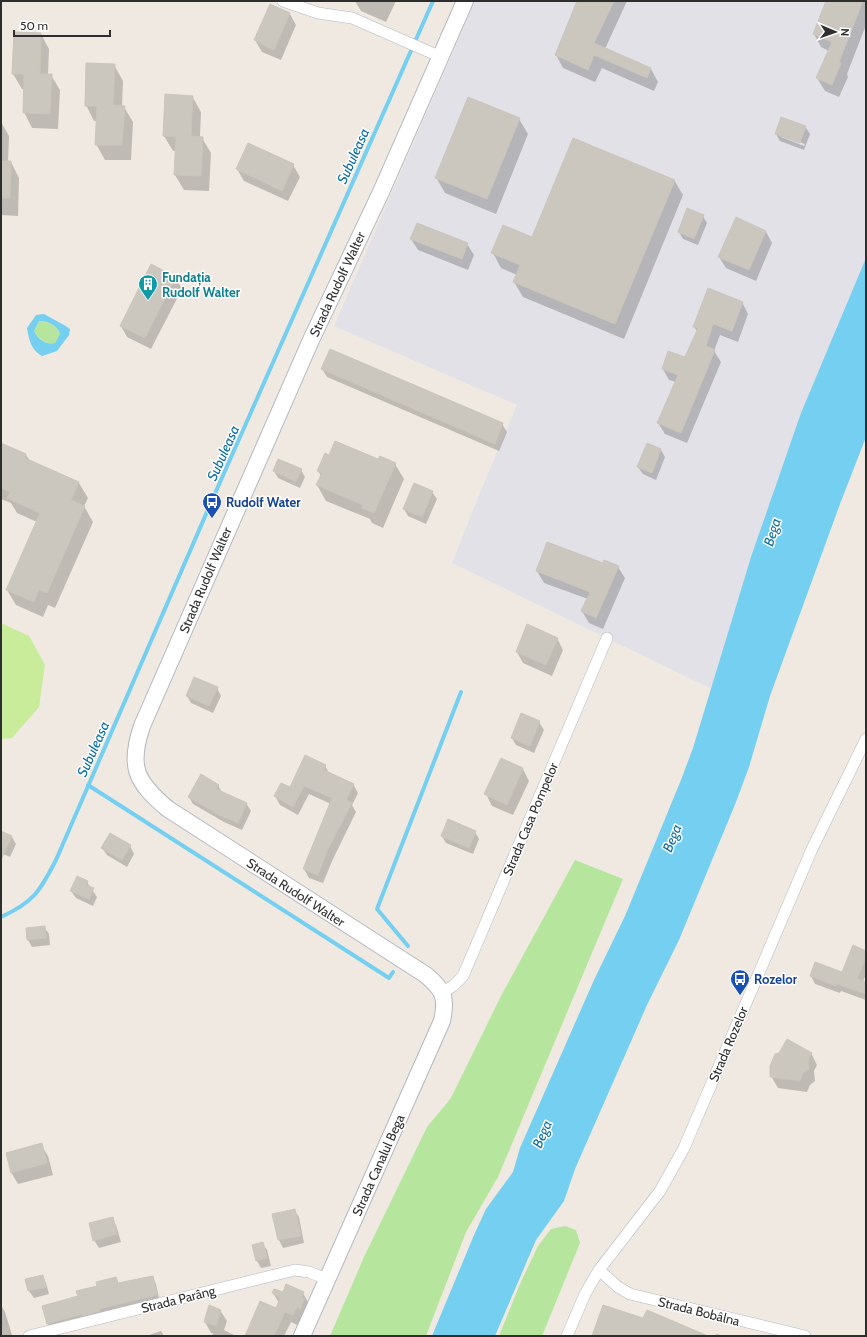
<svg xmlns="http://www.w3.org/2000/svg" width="867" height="1337" viewBox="0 0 867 1337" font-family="Cabin,sans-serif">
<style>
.industrial{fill:#e3e1e8}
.green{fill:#b6e59e}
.pitch{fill:#c9ec9a}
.water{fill:#75cff0;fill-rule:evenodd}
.shadow{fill:#0003;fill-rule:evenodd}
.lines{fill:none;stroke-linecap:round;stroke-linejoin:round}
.stream{stroke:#75cff0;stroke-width:4}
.building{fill:#cbc7bf;stroke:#cbc5ba}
.street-casing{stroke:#b4b7c1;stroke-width:12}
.secondary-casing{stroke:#b4b7c1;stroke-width:18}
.street{stroke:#fff;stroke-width:11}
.secondary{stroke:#fff;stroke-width:16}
.labels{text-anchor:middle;stroke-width:3;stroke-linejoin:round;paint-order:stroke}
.culture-label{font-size:13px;font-weight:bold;fill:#0d838f;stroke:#fff;text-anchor:start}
.street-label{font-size:13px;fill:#2e2e2e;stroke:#fff}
.transit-label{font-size:13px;font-weight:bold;fill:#164399;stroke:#fff;text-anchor:start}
.water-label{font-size:14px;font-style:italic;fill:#0d6fa3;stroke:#fff}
</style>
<rect width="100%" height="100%" fill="#efe9e1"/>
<path class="industrial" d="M475 1H866V271L716 691 452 563 479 495 517 405 334 326Z"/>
<path class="green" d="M39 321C49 322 56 325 60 334L55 343C45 345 39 339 34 331Z
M575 860 623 879 498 1177 466 1232 426 1336H330L364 1257 427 1127 451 1098 501 996Z
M565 1226 576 1230 580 1243 542 1336H499L520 1284 538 1246 551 1229Z"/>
<path class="pitch" d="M1 623 29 636 45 665 39 707 12 738 1 739Z"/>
<path class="water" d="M866 258V437L840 504 770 696 749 767 736 802 679 940 647 1005 575 1169 564 1201 536 1240 495 1336H432L474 1235 486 1209 513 1172 520 1148 594 980 625 916 681 780 693 748 751 557 801 413Z
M44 314 64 325 70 329 69 335 57 351 42 356C31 350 29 340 27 328L36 315ZM39 321C48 321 57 325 60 334L55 343C45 345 38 339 34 331Z"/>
<path class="shadow" d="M355 1H396L386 22 361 11Z
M578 1H627L605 49 651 69 658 82 654 91 602 68 595 82 563 68 556 55Z
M827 1H866V25L847 74 848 77 839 97 825 91 817 78 829 51 821 47 814 34Z
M270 5 290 14 296 25 281 60 262 52 255 40Z
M41 34 49 49 48 75H51L60 90 58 129 32 128 24 112 25 89H22L13 74Z
M114 65 123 81 122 107H124L133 122 131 160H105L96 144 97 121H94L86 105Z
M192 96 201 112 200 137 202 138 211 153 209 191 184 190 175 175 176 151H173L164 136Z
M519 119 528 134 496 214 445 193 436 177Z
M1 122 9 136 8 162H11L19 178 18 216 1 215Z
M805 126 810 134 804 150 780 141 776 134ZM781 135 805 144 804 146 781 137Z
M293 165 300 177 288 201 244 181 237 169Z
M674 180 683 195 624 339 523 297 514 282 517 275 501 268 493 253 532 239Z
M703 216 707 223 698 245 683 239 679 232Z
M736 219 766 232 772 243 756 281 726 268 719 257Z
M411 239 467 244 474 255 468 270 418 250Z
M175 277 182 289 151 349 127 337 121 326Z
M742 302 748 314 738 342 720 335 714 351 721 362 687 443 665 434 658 423 676 382 669 380 663 369 686 358 698 332 694 327Z
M322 369 502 424 507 432 499 451 327 377Z
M1 444 26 455 30 461 79 483 88 498 84 506 93 522 55 608 48 605 43 617 16 605 7 590 37 522 17 513 11 503 1 499Z
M661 450 665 457 656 480 643 474 638 467Z
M330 456 379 461 395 464 404 479 383 528 372 523 370 519 326 501 317 485 321 476 318 471Z
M301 470 305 477 300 488 278 478 274 471Z
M432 492 437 499 426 524 408 516 404 509Z
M603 564 618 567 625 578 603 629 589 623 582 611 588 599 544 583 537 571Z
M557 638 563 650 552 676 523 663 517 652Z
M217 688 221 696 213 713 191 703 187 696Z
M539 722 544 730 534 753 516 745 512 738Z
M502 760 523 769 529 781 513 815 492 806 486 794Z
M325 766 329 773 353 784 358 793 352 805 356 812 333 859 323 883 309 878 304 869 331 804 309 794 298 815 280 805 275 796 290 789Z
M218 785 222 793 246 803 251 811 242 830 224 822 193 804 189 797Z
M1 832 12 837 16 844 10 857 1 853Z
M475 832 479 839 473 854 446 843 442 836Z
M130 846 134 854 127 867 107 855 102 848Z
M87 882 97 897 93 906 76 898 71 891Z
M44 927 49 934 50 945 32 947 28 940Z
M866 952V974L863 982 866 983V1000L841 991 840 993 815 984 811 976 843 973Z
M811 1053 817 1065 814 1071 815 1081 810 1085 807 1092 778 1088 771 1076Z
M41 1145 48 1156 53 1175 18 1184 11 1172Z
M294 1210 299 1217 304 1243 283 1248 279 1240 273 1215Z
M112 1218 116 1225 121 1242 99 1248 94 1240Z
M262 1243 267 1250 271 1266 261 1268 257 1261Z
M42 1276 46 1283 49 1294 34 1298 29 1291 27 1280Z
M152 1277 156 1284 160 1303 52 1331 48 1324 43 1307 79 1297 116 1278 119 1284Z
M273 1293H303L309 1304 299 1326 291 1322 284 1336H246L276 1309 279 1303Z
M1 1305 5 1312 12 1335 1 1336Z
M220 1310 227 1321 224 1330 236 1336H212L213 1333H211L205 1322Z
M161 1331 164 1336H146Z
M716 1334 725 1336H716Z"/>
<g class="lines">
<path class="stream" d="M88 785 389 978 393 972
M1 917C34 902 40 891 56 860L213 498 433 1
M408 946 377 909 461 692"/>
</g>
<path class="building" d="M577 1H614L594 43 651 68 647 78 594 55 588 70 555 55Z
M826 1H863L839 62 841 63 832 85 816 78 832 42 813 34Z
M270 4 290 13 274 50 254 40Z
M14 32 41 33 40 74H52L50 114 23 113 24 74H12Z
M86 63 115 64 113 105 125 106 122 145H95L97 106H85Z
M165 94 193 96 191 136 203 137 201 176 174 175 176 137 163 136Z
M468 97 520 118 487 199 435 178Z
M781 117 806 126 800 143 775 134Z
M573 138 675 180 615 324 513 282 520 265 491 253 503 225 532 237Z
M248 143 294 164 282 191 236 169Z
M1 161H11L10 198H1Z
M687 208 704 215 694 239 678 232Z
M736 217 766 231 749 270 718 257Z
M417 223 468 243 462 259 410 239Z
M151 264 176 277 145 338 120 326Z
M708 288 743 302 732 331 713 324 706 346 715 350 681 433 657 423 678 375 662 369 668 351 685 357 698 328 693 327Z
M330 349 503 423 495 444 321 369Z
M335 441 378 459 380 456 396 463 374 513 362 508 363 505 316 485 322 473 317 471 325 453 329 455Z
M1 443 26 454 25 458 79 482 71 500 85 506 47 593 39 590 34 602 6 590 40 513 7 498 10 492 1 488Z
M647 443 661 449 652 473 637 467Z
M278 459 302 469 296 482 273 471Z
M414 483 433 491 422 517 403 509Z
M547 542 603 563 604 560 619 566 596 618 581 611 590 592 536 571Z
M527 624 558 638 546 665 516 652Z
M194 677 218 687 209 706 186 696Z
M521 713 540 721 530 746 511 738Z
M305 755 326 765 324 770 354 784 346 800 352 803 328 849 318 875 303 869 332 798 304 786 293 807 274 796 281 783 290 787Z
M501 758 523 768 507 805 484 794Z
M201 774 219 785 216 789 247 803 238 823 219 815 188 797Z
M448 819 476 831 469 848 441 836Z
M1 831 12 836 1 860Z
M110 833 131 845 122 860 101 848Z
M77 876 88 881 86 885 94 888 89 899 70 891Z
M45 926 46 938 27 940 26 928Z
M853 945 866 951V957L857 979 866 982V994L837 984 836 986 810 976 815 962 842 972Z
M787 1039 812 1053 808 1059 809 1069 803 1073 800 1081 770 1077V1066L775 1054 779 1053Z
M42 1143 47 1163 11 1173 6 1153Z
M295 1209 301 1236 278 1240 272 1214Z
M113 1217 117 1234 93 1241 89 1223Z
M263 1242 267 1258 256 1261 252 1245Z
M43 1275 46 1287 28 1291 25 1279Z
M153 1276 157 1295 123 1303 99 1309 100 1311 82 1316V1314L47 1324 42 1306 78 1296 76 1291 97 1286 96 1282 116 1277 118 1283Z
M286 1284 304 1292 301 1298 304 1299 300 1309 297 1307 293 1315 285 1312 274 1336H245L260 1301 276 1308 280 1298 272 1293 274 1289 283 1292Z
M209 1305 221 1310 216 1326 204 1322Z
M603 1305 643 1318 647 1310 708 1336H592Z"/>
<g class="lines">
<defs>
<path id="street" d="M283 1 318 13 352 18 441 57
M443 992 453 986 463 976 607 638
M599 1270 618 1287 630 1294 805 1336
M29 1336 295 1270 309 1272 327 1279
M567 1336 585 1294 599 1270 660 1191 684 1148 812 849 866 739"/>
<path id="secondary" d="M302 1336 442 1021C447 998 444 990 426 975L168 809C136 782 128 767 142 726L311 340 381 192 465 1"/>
</defs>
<use href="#street" class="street-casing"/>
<use href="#secondary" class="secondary-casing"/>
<use href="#street" class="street"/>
<use href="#secondary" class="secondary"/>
</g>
<defs>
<symbol id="building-pin" viewBox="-11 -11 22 30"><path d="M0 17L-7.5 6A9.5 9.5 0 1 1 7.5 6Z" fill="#0f9aa8" stroke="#fff"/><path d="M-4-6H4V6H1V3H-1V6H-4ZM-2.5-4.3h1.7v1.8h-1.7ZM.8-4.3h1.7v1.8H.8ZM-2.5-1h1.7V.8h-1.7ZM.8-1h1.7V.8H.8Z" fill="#fff"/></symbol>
<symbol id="bus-pin" viewBox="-11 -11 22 30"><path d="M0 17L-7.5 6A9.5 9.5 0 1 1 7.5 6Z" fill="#1a4fb4" stroke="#fff"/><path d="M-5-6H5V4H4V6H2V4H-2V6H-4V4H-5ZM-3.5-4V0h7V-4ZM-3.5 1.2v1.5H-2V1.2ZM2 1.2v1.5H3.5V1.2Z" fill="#fff"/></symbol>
</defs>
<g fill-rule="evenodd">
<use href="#building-pin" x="137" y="273" width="22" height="30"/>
<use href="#bus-pin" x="201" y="491" width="22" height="30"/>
<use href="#bus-pin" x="729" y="968" width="22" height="30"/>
</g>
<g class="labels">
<g class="culture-label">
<text x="162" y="282">Fundația<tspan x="162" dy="15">Rudolf Walter</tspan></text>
</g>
<g class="street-label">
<text transform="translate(337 284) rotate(-65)" y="5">Strada Rudolf Walter</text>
<text transform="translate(205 580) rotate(-67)" y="5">Strada Rudolf Walter</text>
<text transform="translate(530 819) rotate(-67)" y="5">Strada Casa Pompelor</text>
<text transform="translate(296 892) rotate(33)" y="5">Strada Rudolf Walter</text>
<text transform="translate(728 1044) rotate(-67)" y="5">Strada Rozelor</text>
<text transform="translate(378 1165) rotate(-66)" y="5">Strada Canalul Bega</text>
<text transform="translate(178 1299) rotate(-14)" y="5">Strada Parâng</text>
<text transform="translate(699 1311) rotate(14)" y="5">Strada Bobâlna</text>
</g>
<g class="transit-label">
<text x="226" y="507">Rudolf Water</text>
<text x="754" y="984">Rozelor</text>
</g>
<g class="water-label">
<text transform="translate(353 156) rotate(-66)" y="5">Subuleasa</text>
<text transform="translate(223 453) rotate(-66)" y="5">Subuleasa</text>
<text transform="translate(772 532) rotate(-73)" y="5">Bega</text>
<text transform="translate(93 749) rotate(-66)" y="5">Subuleasa</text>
<text transform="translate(672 838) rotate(-68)" y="5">Bega</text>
<text transform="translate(542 1134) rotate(-67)" y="5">Bega</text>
</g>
</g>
<rect width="867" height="1337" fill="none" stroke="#2e2e2e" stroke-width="4"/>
<g transform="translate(835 32) rotate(92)" stroke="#ffffff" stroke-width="3" paint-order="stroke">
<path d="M0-3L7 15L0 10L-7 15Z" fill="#2e2e2e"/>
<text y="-6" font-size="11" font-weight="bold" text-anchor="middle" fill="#2e2e2e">N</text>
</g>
<path d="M14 30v6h96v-6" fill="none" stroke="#2e2e2e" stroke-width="2"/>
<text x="20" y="30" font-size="12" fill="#2e2e2e" stroke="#ffffff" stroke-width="3" paint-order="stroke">50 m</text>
</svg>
